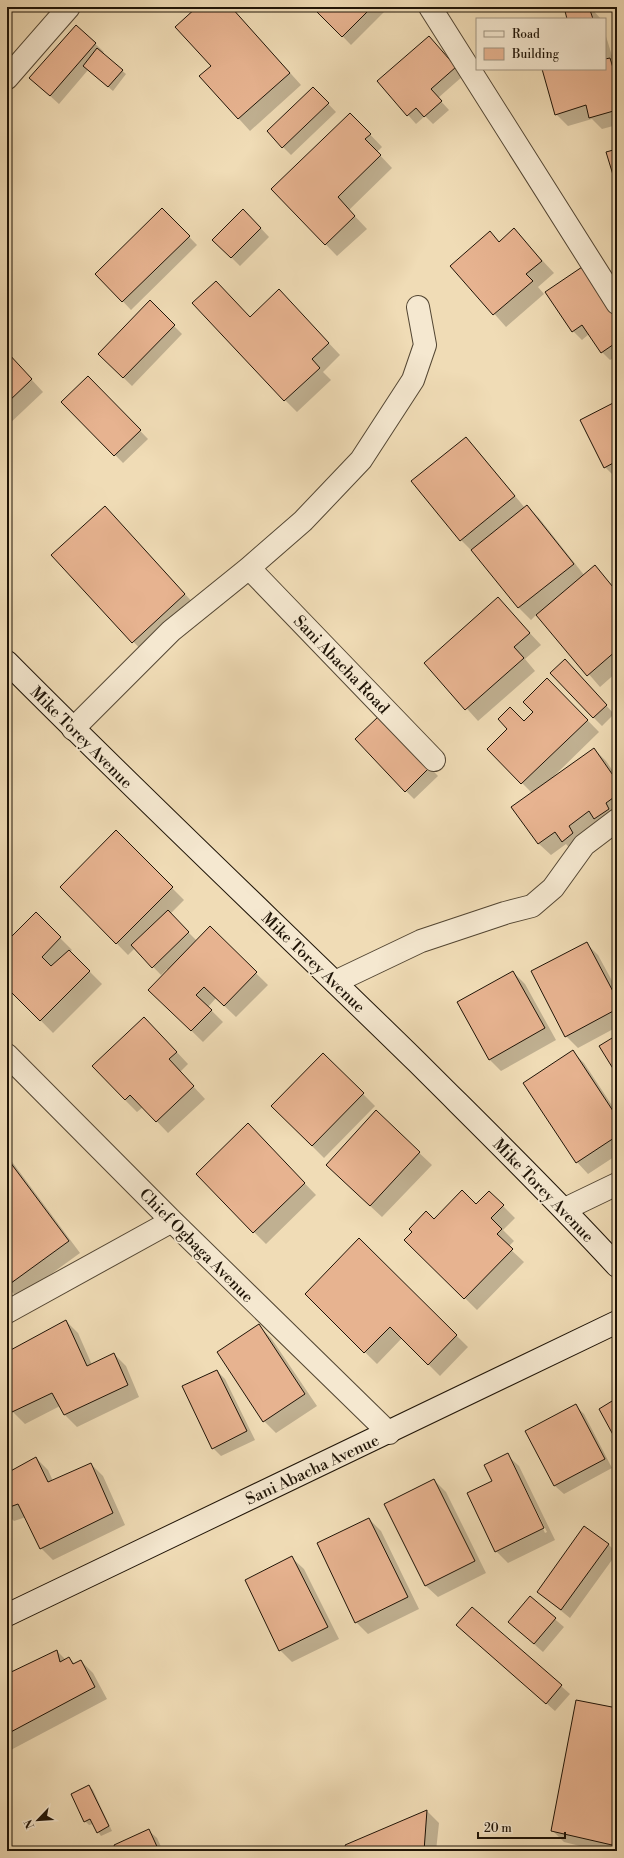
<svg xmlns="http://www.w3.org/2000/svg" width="624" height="1858" viewBox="0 0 624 1858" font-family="'Libre Bodoni',serif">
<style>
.shadow{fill:#0003;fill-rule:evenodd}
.building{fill:#e7b390;stroke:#1f1407}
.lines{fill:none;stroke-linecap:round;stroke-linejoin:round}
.street-casing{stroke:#534633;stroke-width:24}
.secondary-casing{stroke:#1f1407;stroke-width:24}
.street{stroke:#f5e8d0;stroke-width:22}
.secondary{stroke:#f5e8d0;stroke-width:22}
.labels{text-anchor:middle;stroke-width:3.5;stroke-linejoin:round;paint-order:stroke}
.street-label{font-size:16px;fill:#1f1407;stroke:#f5e8d0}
</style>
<rect width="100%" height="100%" fill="#f0dcb6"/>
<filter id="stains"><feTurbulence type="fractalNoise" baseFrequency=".005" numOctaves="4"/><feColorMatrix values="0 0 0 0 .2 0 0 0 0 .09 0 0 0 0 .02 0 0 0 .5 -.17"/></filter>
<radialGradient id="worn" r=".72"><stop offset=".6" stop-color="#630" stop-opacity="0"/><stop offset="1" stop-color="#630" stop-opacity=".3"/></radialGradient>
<path class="shadow" d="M7 7H14L7 14Z
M198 7H231L301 85 250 131 200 76 212 66Z
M314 7H389L351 45Z
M582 7H590L601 19H568Z
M76 26 104 52 102 54 126 74 113 91 88 70 59 104 39 86Z
M605 33 613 59 611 60 617 66V125L602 129 592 119 568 126 556 114 543 69H605Z
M429 37 463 76 438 98 449 110 433 124 425 116 416 124 378 81Z
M313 88 336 112 291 155 283 147Z
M362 126 382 147 377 152 392 168 349 210 367 229 337 256 272 189Z
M162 209 197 245 131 310 97 274Z
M252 219 269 237 240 266 214 240Z
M514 230 554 273 538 287 544 294 506 327 452 266 490 233 500 243Z
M547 292 617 309V356L610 360 602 352 589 334 582 340 573 331Z
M150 302 182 334 132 386 99 354Z
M7 303 11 307 7 311Z
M291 303 340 355 323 372 331 380 297 412 285 400 250 318Z
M7 353 43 392 7 426Z
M88 377 148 439 123 463 63 402Z
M617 402V479L605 467Z
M466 438 477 450 525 508 527 506 539 518 584 575 595 566 617 591V672L600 687 537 614 531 620 519 608 474 551 473 552 461 540Z
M116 519 196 606 145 654 52 555Z
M498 599 541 645 525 659 535 671 478 721 426 663Z
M573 669 614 714 602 726 593 717Z
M559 691 599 732 554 776 594 749 606 761 617 777V824L574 853 566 844 551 855 539 844 513 807 532 793 488 749 524 723Z
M389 725 438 776 414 799 406 791Z
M116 832 184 900 170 914 197 941 210 928 268 985 236 1017 216 998 208 1007 223 1022 203 1042 162 1002 169 971 167 969 161 975 135 948 128 955 61 887Z
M36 914 72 950 70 952 102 984 53 1033 7 986V943Z
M586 943 598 955 617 990V1027L578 1048 566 1036Z
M513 972 525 984 556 1040 501 1071 489 1059Z
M156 1030 188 1064 180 1072 205 1099 168 1133 143 1107 137 1112 125 1100Z
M572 1051 584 1063 617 1113V1155L588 1174 577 1162Z
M323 1054 375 1106 324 1158 272 1106Z
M376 1112 432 1165 382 1217 339 1177Z
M259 1136 316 1195 266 1244 254 1232Z
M7 1155 80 1253 18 1298 7 1287Z
M489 1192 515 1218 503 1230 514 1241 508 1247 524 1262 477 1310 406 1240 414 1232 434 1220 476 1206Z
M359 1239 468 1347 440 1376 402 1338 377 1364 306 1294Z
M66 1321 78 1333 92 1365 114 1354 126 1366 139 1397 77 1427 65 1415 60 1406 25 1424 13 1412 7 1401V1353Z
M259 1326 271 1338 317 1406 276 1433 264 1421Z
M217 1371 225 1379 255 1440 221 1456 213 1448Z
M575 1405 584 1414 612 1468 564 1494 555 1486 526 1432Z
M507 1455 519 1466 555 1540 508 1563 496 1551 493 1482ZM513 1467H515L547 1532 545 1533Z
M36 1458 48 1470 53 1481 91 1464 103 1476 125 1525 53 1560 41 1548 26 1517 14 1521 7 1514V1474Z
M434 1480 446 1492 486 1573 438 1597 426 1586Z
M369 1519 381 1531 419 1609 368 1634 356 1622Z
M608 1544 617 1553 570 1618 538 1592Z
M292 1558 304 1569 339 1639 292 1662 280 1650Z
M530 1598 564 1627 543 1652 509 1622Z
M473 1608 570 1694 555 1711 458 1625Z
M57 1651 66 1660 69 1658 75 1664 81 1661 93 1673 107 1699 7 1752V1675Z
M617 1709V1851H600L564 1842 552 1830Z
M89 1786 93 1790 112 1831 101 1836 93 1824 89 1825 85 1821Z
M427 1811 439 1823 436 1851H350L346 1845Z
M148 1830 157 1838 163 1851H117Z"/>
<path class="building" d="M197 7H231L290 73 238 119 199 76 211 66 175 27Z
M312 7H372L342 37Z
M578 7H589L593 19H567L565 11Z
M76 25 96 43 50 96 29 78Z
M429 36 456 67 431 89 442 101 424 117 416 108 407 116 377 81Z
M97 48 123 70 108 87 83 66Z
M610 58 617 81V110L589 118 586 105 555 115 542 69H605V59Z
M313 87 329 103 282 148 267 131Z
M350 113 371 134 365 139 381 155 338 197 355 216 325 245 271 189Z
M617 149V188L606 152Z
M162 208 190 236 122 302 95 274Z
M243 209 261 228 231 258 212 240Z
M514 228 542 261 526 274 533 281 493 315 450 266 490 231 499 242Z
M585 265 617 311V342L601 353 582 325 572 332 545 292Z
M216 281 250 317 279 289 329 343 312 359 320 368 284 401 192 303Z
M150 300 175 325 123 378 98 354Z
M7 352 32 379 7 403Z
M88 376 141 430 114 456 61 402Z
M617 401V461L604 468 580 420Z
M466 437 515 496 460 541 411 481Z
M527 505 574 564 518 608 471 550Z
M105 506 185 594 132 643 51 555Z
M595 565 617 592V650L587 676 536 615Z
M498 597 530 633 514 647 524 658 465 710 424 663Z
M565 659 607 705 593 718 550 673Z
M547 678 588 720 521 784 487 749 507 729 498 719 510 707 524 721 533 712 523 702Z
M380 715 430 767 405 792 355 739Z
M594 748 617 781V795L606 803 609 809 594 819 589 811 569 826 573 833 562 842 555 832 538 844 511 807Z
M116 830 173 887 116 944 60 887Z
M168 910 189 932 152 968 131 945Z
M36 912 61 937 42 957 51 966 69 950 90 971 40 1021 7 988V941Z
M210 926 257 972 224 1006 204 987 196 995 212 1010 191 1031 148 990Z
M587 942 617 999V1009L565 1037 531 971Z
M513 971 545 1028 489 1060 457 1002Z
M144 1017 177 1052 169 1059 194 1086 156 1122 130 1095 125 1100 92 1066Z
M617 1035V1075L599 1046Z
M573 1050 617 1117V1136L576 1163 523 1083Z
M323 1053 364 1093 312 1146 271 1106Z
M376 1110 420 1152 370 1206 326 1165Z
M248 1123 305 1183 253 1233 196 1174Z
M7 1158 69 1241 7 1286Z
M462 1190 476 1204 489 1191 504 1205 491 1218 502 1229 497 1234 513 1249 464 1299 404 1240 412 1232 409 1229 426 1211 434 1219Z
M359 1238 457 1335 428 1365 390 1327 364 1353 305 1294Z
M66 1320 87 1366 114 1353 128 1385 64 1415 52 1393 12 1412 7 1403V1352Z
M259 1324 305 1394 263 1422 217 1352Z
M217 1370 247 1431 212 1449 182 1386Z
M617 1398V1442L599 1409Z
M576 1404 605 1459 554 1486 525 1431Z
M508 1453 544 1528 495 1552 467 1493 492 1481 484 1465Z
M36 1457 48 1482 91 1463 113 1513 40 1549 18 1504 7 1508V1473Z
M434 1479 475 1561 425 1586 384 1504Z
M369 1518 408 1597 355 1623 317 1543Z
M584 1526 609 1544 561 1610 537 1592Z
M292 1556 328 1627 279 1651 245 1580Z
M530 1596 556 1618 534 1644 508 1622Z
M472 1607 562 1685 546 1704 456 1625Z
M57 1650 60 1662 69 1657 73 1664 81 1660 95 1687 7 1734V1674Z
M576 1700 617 1708V1828L612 1845 551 1831Z
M89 1785 109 1826 97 1833 90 1819 84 1822 71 1794Z
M427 1810 424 1851H348L345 1845Z
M149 1829 159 1851H116L114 1845Z"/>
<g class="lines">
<defs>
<path id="street" d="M430 7 617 303
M7 78 69 7
M249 568 434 760
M73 729 171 631 249 568 303 521 361 460 413 380 425 345 418 307
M335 982 421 941 505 913 532 906 553 888 584 845 617 820
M7 1055 172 1221 389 1433
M565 1209 617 1184
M7 1312 172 1221"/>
<path id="secondary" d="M7 662C142 798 281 929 418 1063 485 1130 553 1196 617 1266
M7 1615 617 1322"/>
</defs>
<use href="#street" class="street-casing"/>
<use href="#secondary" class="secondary-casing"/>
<use href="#street" class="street"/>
<use href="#secondary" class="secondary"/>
</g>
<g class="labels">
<g class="street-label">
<text transform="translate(342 664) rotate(46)" y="6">Sani Abacha Road</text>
<text transform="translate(82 737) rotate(45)" y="6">Mike Torey Avenue</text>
<text transform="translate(314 962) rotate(44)" y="6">Mike Torey Avenue</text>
<text transform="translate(544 1190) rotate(46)" y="6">Mike Torey Avenue</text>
<text transform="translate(197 1245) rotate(45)" y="6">Chief Ogbaga Avenue</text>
<text transform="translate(312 1469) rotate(-25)" y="6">Sani Abacha Avenue</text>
</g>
</g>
<rect width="624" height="1858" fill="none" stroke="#f0dcb6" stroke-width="24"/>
<rect x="8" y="8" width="608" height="1842" fill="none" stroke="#1f1407" stroke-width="2"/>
<rect x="12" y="12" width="600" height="1834" fill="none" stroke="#1f1407"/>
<rect x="476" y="18" width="130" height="52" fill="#f5e8d0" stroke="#9f9380"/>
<rect x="484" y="31" width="20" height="6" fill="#f5e8d0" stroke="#9f9380"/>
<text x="512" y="38" font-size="12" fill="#1f1407">Road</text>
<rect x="484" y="48" width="20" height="12" fill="#e7b390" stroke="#9f9380"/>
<text x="512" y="58" font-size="12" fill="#1f1407">Building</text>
<g transform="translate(38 1820) rotate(245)" stroke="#f5e8d0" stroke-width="3" paint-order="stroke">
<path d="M0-3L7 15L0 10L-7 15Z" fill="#1f1407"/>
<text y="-6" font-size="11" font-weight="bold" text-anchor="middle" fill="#1f1407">N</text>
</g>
<path d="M478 1832v6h87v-6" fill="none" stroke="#1f1407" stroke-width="2"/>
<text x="484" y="1832" font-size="12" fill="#1f1407" stroke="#f5e8d0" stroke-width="3" paint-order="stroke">20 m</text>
<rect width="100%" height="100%" filter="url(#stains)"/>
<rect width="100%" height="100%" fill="url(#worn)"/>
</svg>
